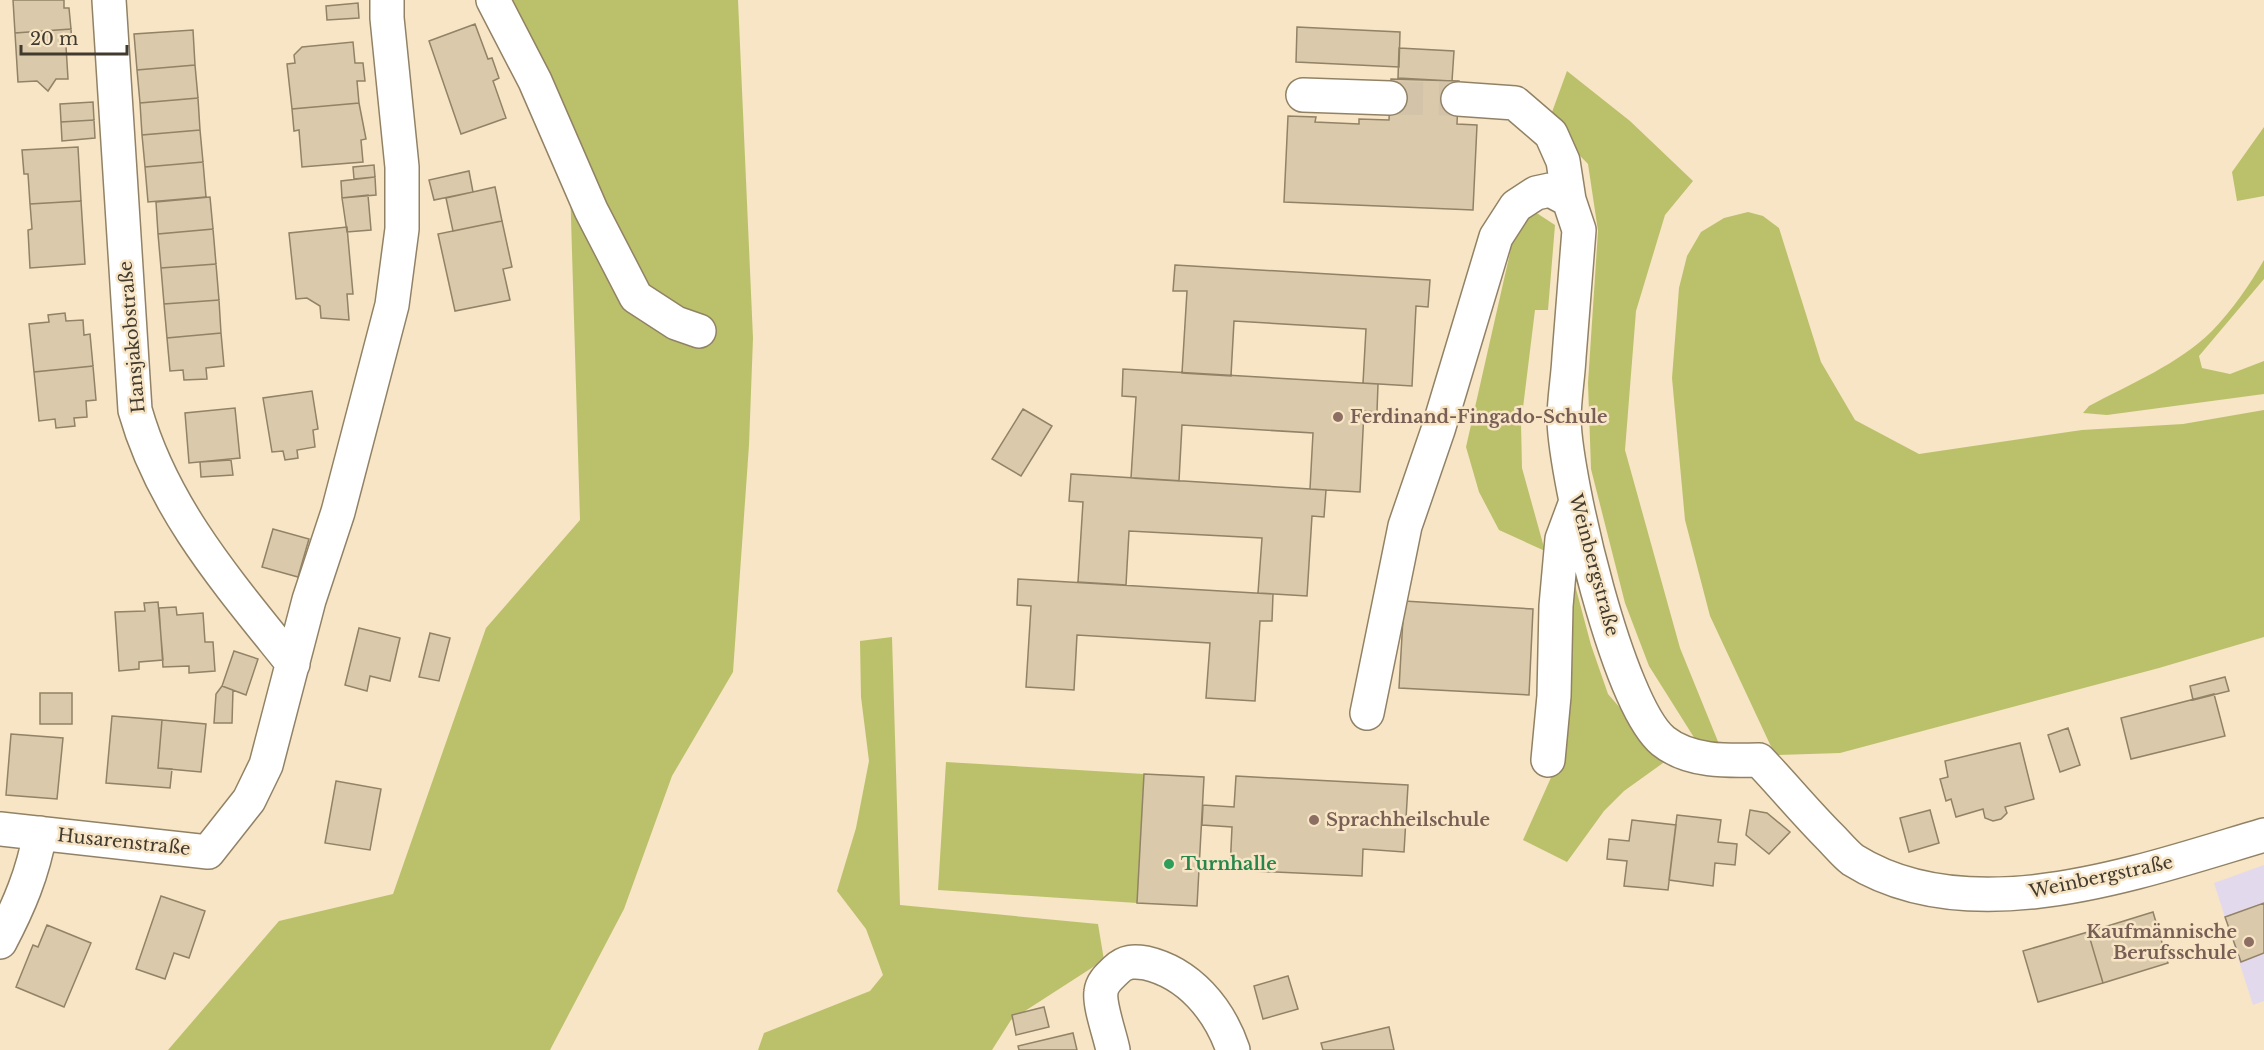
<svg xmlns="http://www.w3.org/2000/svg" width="2264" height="1050" viewBox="0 0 2264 1050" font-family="'Libre Baskerville',serif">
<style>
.education{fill:#e3d9ed}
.green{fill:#bbc16a}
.building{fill:#dac9aa;stroke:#928266;stroke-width:1.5}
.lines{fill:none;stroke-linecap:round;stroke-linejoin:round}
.minor-tunnel{stroke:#d3c3a8;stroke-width:33;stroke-dasharray:33 16;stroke-linecap:butt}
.minor-casing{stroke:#928265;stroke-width:36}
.minor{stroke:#fff;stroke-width:33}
.education-dot{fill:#8d6e63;stroke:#f7e5c6;stroke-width:2}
.leisure-dot{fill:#2e9e5b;stroke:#f7e5c6;stroke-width:2}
.labels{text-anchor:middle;stroke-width:5;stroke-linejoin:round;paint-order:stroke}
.street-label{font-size:18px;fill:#413a2e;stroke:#f7e5c6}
.education-label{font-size:18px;font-weight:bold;fill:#785e54;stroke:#f7e5c6;text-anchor:start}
.leisure-label{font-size:18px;font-weight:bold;fill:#27864d;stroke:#f7e5c6;text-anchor:start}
</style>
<rect width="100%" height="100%" fill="#f7e5c6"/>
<path class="education" d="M2264 865V1001L2253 1005 2214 883Z"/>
<path class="green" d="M492 0H738L753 338 749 445 733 672 672 776 624 909 550 1050H168L279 921 393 894 486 628 580 520 569 151Z
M1567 71 1630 121 1693 181 1665 215 1636 311 1625 450 1680 648 1719 744 1695 739 1649 666 1625 603 1591 469 1588 383 1598 231 1588 164 1548 123Z
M2264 127V196L2237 201 2232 172Z
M1532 210 1555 225 1548 310H1535L1521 424 1522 468 1545 551 1499 530 1479 492 1466 447 1517 222Z
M1748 212 1763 216 1779 228 1821 362 1855 420 1919 454 2082 430 2183 424 2264 410V637L2159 668 1840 753 1775 755 1710 616 1685 520 1672 378 1679 288 1687 256 1701 232 1724 218Z
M2264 260V279L2199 356 2202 368 2230 374 2264 361V394L2107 415 2083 413 2089 406C2130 384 2179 364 2212 331 2233 309 2249 286 2264 260Z
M1568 559 1591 645 1608 694 1659 753 1663 763 1624 791 1604 811 1567 862 1523 840 1558 762Z
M892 637 900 905 1098 924 1104 960 1011 1020 992 1050H758L764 1033 870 991 883 975 866 929 837 891 856 828 869 761 861 697 860 641Z
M946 762 1144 774 1137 903 938 890Z"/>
<path class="building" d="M13 0H64V8H69L71 29 15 33Z
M358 3 359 18 327 20 326 6Z
M475 24 488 59 492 58 499 78 493 81 506 118 461 134 429 41Z
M1297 27 1400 32 1399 67 1296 62Z
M71 29 72 46H66L68 79H56L48 91 37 81 18 82 15 33Z
M193 30 195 65 137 70 134 34Z
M353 42 355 63H363L365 81H357L359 103 292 109 287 64 295 63 294 55 302 47Z
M1399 48 1454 51 1452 81 1398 78Z
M195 65 198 98 140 103 137 70Z
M1391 79 1459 81 1457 124 1477 125 1473 210 1284 202 1288 116 1316 117 1315 122 1359 124V119L1389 120Z
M198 98 200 130 142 135 140 103Z
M93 102 94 120 61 122 60 104Z
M359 103 366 139 361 140 363 162 302 167 299 130 294 131 292 109Z
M94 120 95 138 62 141 61 122Z
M200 130 203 162 145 167 142 135Z
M78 147 81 201 30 204 28 174H24L22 150Z
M203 162 206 197 148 202 145 167Z
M374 165 375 177 354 179 353 167Z
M469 171 473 192 434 200 429 180Z
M375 177 376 195 342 198 341 181Z
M495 187 502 221 453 231 446 198Z
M368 195 371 230 347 232 342 198Z
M210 197 213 229 158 234 156 202Z
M81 201 85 264 30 268 28 230 32 229 30 204Z
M502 221 512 267 503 269 510 300 455 311 438 234Z
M347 227 353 294H347L349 320 321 318 320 306 307 298 296 299 289 233Z
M213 229 216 264 161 268 158 234Z
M216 264 219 300 164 304 161 268Z
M1175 265 1430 280 1428 307 1416 306 1412 386 1363 383 1366 329 1234 321 1231 376 1182 373 1187 291H1173Z
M219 300 221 333 167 338 164 304Z
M65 313 66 321 83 320 84 335 90 334 93 366 34 372 29 324 49 322 48 315Z
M221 333 224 366 206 368 207 379 184 380 183 370 170 371 167 338Z
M93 366 96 400 86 401 87 417 74 418 75 426 56 428 55 419 39 421 34 372Z
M1123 369 1378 384 1377 412 1364 411 1360 492 1310 489 1313 433 1182 425 1179 481 1131 478 1136 397 1122 396Z
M312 391 318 429 313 430 315 447 297 450 298 458 285 460 283 451 272 452 263 398Z
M235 408 240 458 189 463 185 413Z
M1023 409 1052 426 1021 476 992 459Z
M231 460 233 475 201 477 200 462Z
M1071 474 1326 490 1324 517 1312 516 1307 596 1258 593 1262 538 1129 531 1126 585 1078 582 1083 502 1069 501Z
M273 529 309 539 298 577 262 567Z
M1018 579 1273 594 1272 621H1260L1255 701 1206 698 1210 643 1077 635 1074 690 1026 687 1031 606 1017 605Z
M1404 601 1533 609 1529 695 1399 688Z
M158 602 163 660 139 662V669L119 671 115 612 145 611 144 603Z
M176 607 177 615 203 613 205 642H213L215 671 189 673V666L163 667 159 608Z
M359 628 400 638 390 681 370 676 367 691 345 685Z
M430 633 450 638 439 681 419 677Z
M234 651 258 659 246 695 222 686Z
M2225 677 2229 691 2193 700 2190 686Z
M222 686 233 690 232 723H214L216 694Z
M40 693H72V724H40Z
M2214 694 2225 736 2131 759 2121 718Z
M112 716 162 720 158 768 172 769 170 788 106 783Z
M162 720 206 724 201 772 158 768Z
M2068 728 2080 765 2060 772 2048 735Z
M11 734 63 738 57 799 6 795Z
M2020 743 2034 799 2005 807 2007 813 2001 819 1993 821 1985 818 1983 809 1956 817 1951 799 1946 801 1940 779 1948 777 1945 761Z
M1144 774 1204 777 1197 906 1137 903Z
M1236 776 1408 785 1404 852 1363 849 1362 876 1230 870 1232 827 1202 825 1203 805 1234 807Z
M336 781 381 789 370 850 325 843Z
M1750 810 1767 813 1790 832 1769 854 1746 835Z
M1930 810 1939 843 1909 852 1900 818Z
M1677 815 1721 820 1718 842 1737 844 1735 865 1715 863 1713 886 1669 880Z
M1632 820 1676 825 1668 890 1624 886 1627 861 1607 859 1609 839 1629 841Z
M161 896 205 911 189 958 174 953 165 979 136 969Z
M2264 903V953L2241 962 2225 917Z
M2153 912 2168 963 2103 983 2088 932Z
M47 925 91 943 64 1007 16 987 33 945 38 947Z
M2088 932 2103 983 2038 1002 2023 951Z
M1288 976 1298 1009 1263 1019 1254 986Z
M1044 1007 1049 1027 1016 1035 1012 1015Z
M1389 1027 1394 1050H1323L1321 1043Z
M1073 1033 1077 1050H1019L1018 1046Z"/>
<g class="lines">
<path class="minor-tunnel" d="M1390 98 1458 99"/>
<defs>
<path id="minor" d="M109 0 135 410C163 509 229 584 293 664
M493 0 535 81 591 210 636 297 676 323 699 331
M1303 95 1390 98
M1458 99 1515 103 1551 134 1563 161 1569 200
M1367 713 1405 526 1438 430 1496 237 1516 206 1536 193 1550 190 1569 200 1579 230C1576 272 1572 315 1569 357 1568 378 1564 399 1564 420 1566 482 1618 704 1663 741 1689 762 1727 761 1759 760 1783 785 1805 812 1830 837 1837 844 1845 854 1853 860 1971 934 2142 871 2264 835
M1548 760 1554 696 1556 606 1562 539 1575 504
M0 829 208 852 249 800 266 765 309 600 338 512 392 305 402 229V167L387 18V0
M0 942C19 906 33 873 40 833
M1113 1050C1110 1035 1099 1005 1101 992 1102 982 1110 976 1116 970 1125 961 1134 961 1146 963 1189 973 1219 1009 1233 1050"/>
</defs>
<use href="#minor" class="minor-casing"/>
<use href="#minor" class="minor"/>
</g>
<g class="education-dot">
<circle cx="1338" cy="417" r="6"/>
<circle cx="1314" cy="820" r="6"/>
<circle cx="2249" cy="942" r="6"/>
</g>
<circle class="leisure-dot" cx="1169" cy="864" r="6"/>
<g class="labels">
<g class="street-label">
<text transform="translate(132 337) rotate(-95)" y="6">Hansjakobstraße</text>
<text transform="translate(1594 565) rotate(75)" y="6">Weinbergstraße</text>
<text transform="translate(124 842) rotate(6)" y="6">Husarenstraße</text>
<text transform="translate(2101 877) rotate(-12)" y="6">Weinbergstraße</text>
</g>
<g class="education-label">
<text x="1350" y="423">Ferdinand-Fingado-Schule</text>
<text x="1326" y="826">Sprachheilschule</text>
<text x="2237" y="938" text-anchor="end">Kaufmännische<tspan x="2237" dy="21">Berufsschule</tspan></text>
</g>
<g class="leisure-label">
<text x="1181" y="870">Turnhalle</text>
</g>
</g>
<path d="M21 45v9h106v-9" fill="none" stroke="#413a2e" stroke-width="3"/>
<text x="30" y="45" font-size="18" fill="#413a2e" stroke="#f7e5c6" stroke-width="4.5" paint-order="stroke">20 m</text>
</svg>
